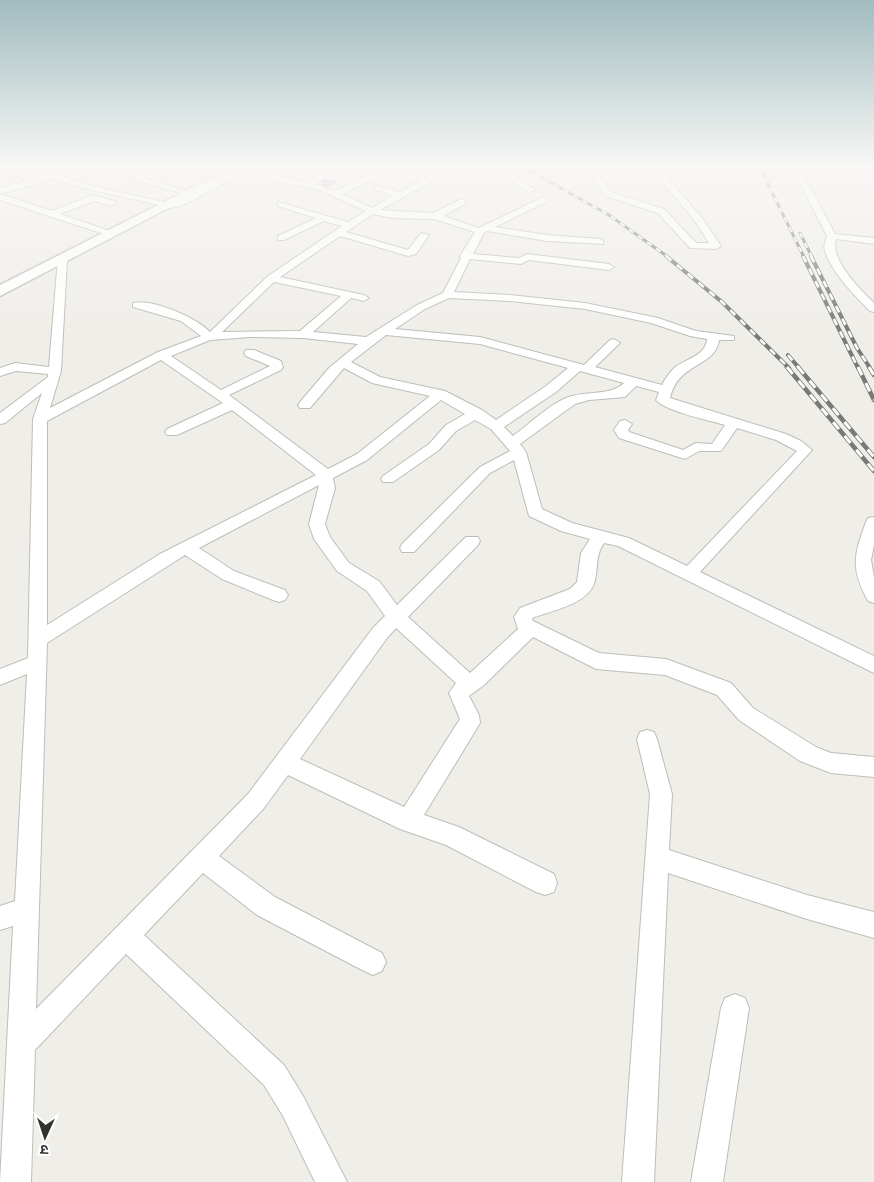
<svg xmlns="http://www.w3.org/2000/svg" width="874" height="1182" viewBox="0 0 874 1182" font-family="Quicksand,'Noto Sans Devanagari',sans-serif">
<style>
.building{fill:#bba2e1;stroke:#7e7c81}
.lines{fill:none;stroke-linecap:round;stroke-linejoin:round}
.street-casing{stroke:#bebdb8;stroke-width:2}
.secondary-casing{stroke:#bebdb8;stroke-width:3}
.street{fill:#fff;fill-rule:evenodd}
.secondary{fill:#fff;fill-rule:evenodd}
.rail-far2-casing{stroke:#797976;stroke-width:3}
.rail-far1-casing{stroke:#797976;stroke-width:4}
.rail-casing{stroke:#797976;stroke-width:4.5}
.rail-far2{stroke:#fff;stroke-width:2;stroke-dasharray:5.5;stroke-linecap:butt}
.rail-far1{stroke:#fff;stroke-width:2.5;stroke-dasharray:7;stroke-linecap:butt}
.rail{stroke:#fff;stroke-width:3;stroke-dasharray:9;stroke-linecap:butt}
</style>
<rect width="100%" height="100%" fill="#efeee9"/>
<path class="building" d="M322 179 336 182 328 186 322 185 327 183 318 181Z"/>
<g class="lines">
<defs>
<path id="street" d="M0 168C15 168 30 180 45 176L24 168H36L93 186 167 203 176 202 243 168H253L251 170 304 182 320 174 311 172V168H321L331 174 313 184 335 191 384 168H394L427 177 441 169 460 168 447 173 380 210 433 213 462 199 466 202 465 204 443 216 479 228 543 197 547 200 546 202 495 227 547 235 600 239 603 240V244L547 241 487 231 484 233 473 254 519 258 527 254 609 264 614 267 609 270 529 260 521 264 470 259 454 292 510 295 585 303 658 318 696 331 734 336V340H719C716 367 678 362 670 398L786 434 801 441 812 450 700 572 874 656V673L618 546 604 543C594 558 599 569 594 584 586 605 550 611 532 618L533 621 599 653 666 659 731 683 753 708 816 747 831 753 874 757V777L831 773 800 761 739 720 717 695 665 675 596 669 533 637 484 685 469 696 479 715 480 723 424 815 459 827 554 874 557 883 554 892 545 895 536 892 446 845 400 829 288 775 264 808 219 856 275 897 382 953 386 962 382 971 373 975 364 971 257 915 203 873 144 935 284 1065 303 1096 347 1182H315L283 1116 264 1085 126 954 35 1050 31 1182H0L13 926 0 930V906L15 901 27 674 0 685V669L28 658 33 419 42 393 5 423 0 424V413L48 377V374L16 371 0 376V368L15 363 49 367 58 258 67 260 61 371 50 408 158 352 201 336 181 321 133 307V303C152 298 197 318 210 332L268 276 342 226 324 221 284 240H278V236L316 218 278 206V202L348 222 366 211 319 190 244 174 181 206 164 209 160 205 91 190 53 179 0 194V188L29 180 0 171ZM387 173 421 181 400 192 375 185V189L393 196 372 208 342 194ZM373 214 393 218 434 219 475 232 460 256 461 258 443 293 417 305 366 337 313 332 351 298 364 301 369 298 364 295 280 277 340 236 408 256 416 254 429 235 421 233 408 250 346 232ZM274 282 341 296 300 331 222 332ZM449 298 510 301 585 309 651 323 690 336 707 339C706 356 685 359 674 368 669 373 665 379 662 385L595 367 620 343 614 339 610 340 584 365 480 337 395 329 425 309ZM386 335 480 344 568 368 546 386 496 420 482 410 445 391 380 377 351 362ZM250 337 303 338 358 344 329 368 300 402 298 405 300 408H310L344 368 372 383 430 396 357 454 328 469 229 395 281 370 283 367 281 361 254 350H246L244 353 246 356 270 366 221 390 171 356 210 340ZM161 360 223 403 167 429 165 432 167 435H177L232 410 316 475 160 554 47 625V421ZM580 371 624 383C609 397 585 390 566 398 549 405 528 425 513 436L504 427 556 392ZM636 386 659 392 656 400C667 412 709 420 725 425L712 444 696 443 683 450 629 432 628 430 632 424 625 420 620 421 614 430 619 438 685 459 699 451H721L737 428 776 440 797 451 687 566 629 538 572 523 542 509 526 452 520 444 575 404 589 400 625 397ZM441 400 465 414 446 425 429 444 383 476 381 479 383 482H393L439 450 456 431 475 420 491 429 510 451 480 467 402 544 400 548 402 552H414L490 473 514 460 529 516 561 531 590 539 581 553 577 582 570 589 520 608 514 617 518 629 470 673 408 617 478 545 480 541 478 537H466L397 605 379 581 349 563 330 537 325 524 335 488 333 478 367 460ZM319 485 309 524 314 539 337 571 367 591 385 616 373 628 248 794 36 1009 47 643 185 555 222 579 273 600 279 602 285 600 288 595 285 590 234 571 199 548ZM396 628 456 683 449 693 460 719 404 807 300 759 387 638Z
M492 168H501L536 190 529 192Z
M586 168H594L611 192 664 209 696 243H709L695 221 651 168H659L702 218 721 246 716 249 690 248 658 213 605 196Z
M792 168H866L854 174 802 172 835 234 874 238V244L836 239C830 260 860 289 874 303V312L870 311C856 297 830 271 825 251 823 246 826 241 827 236Z
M150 169 154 171 142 178 187 191 183 194 130 178Z
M0 194 52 211 93 195 115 201 116 203 112 206 94 201 60 214 118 234 110 236 0 200Z
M874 517V545L871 560 874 577V603L868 601C850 568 854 555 866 522L868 518Z
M647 730 654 732 657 739 672 794 669 850 807 895 874 912V938L807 919 668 873 654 1182H622L650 794 637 739 640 732Z
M735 994 745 998 749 1008 723 1182H691L721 1008 725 998Z"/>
<path id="secondary" d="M231 168H245L0 296V285Z"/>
</defs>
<use href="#street" class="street-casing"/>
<use href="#secondary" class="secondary-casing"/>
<use href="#street" class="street"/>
<use href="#secondary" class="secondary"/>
<defs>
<path id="rail-far2" d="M525 168 609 215 668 257
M760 168 804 257
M800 233 812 257"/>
<path id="rail-far1" d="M666 256 722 302 789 368
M803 256 858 368
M811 256 857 348 870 368
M788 355 799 368"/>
<path id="rail" d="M787 367 874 471
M798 367 874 457
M858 367 874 400
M869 367 874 375"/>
</defs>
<use href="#rail-far2" class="rail-far2-casing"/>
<use href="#rail-far1" class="rail-far1-casing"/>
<use href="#rail" class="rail-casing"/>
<use href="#rail-far2" class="rail-far2"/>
<use href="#rail-far1" class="rail-far1"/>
<use href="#rail" class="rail"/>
</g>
<linearGradient id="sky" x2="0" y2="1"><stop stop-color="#a1bcbf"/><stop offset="0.5" stop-color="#f8f7f5"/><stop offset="1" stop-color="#f8f7f5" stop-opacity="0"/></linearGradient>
<rect width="874" height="333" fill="url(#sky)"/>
<g transform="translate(45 1137) rotate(183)" stroke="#ffffff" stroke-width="4" paint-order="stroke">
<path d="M0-4L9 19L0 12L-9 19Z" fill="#31312f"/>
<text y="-8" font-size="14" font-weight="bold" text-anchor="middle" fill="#31312f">उ</text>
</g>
</svg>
